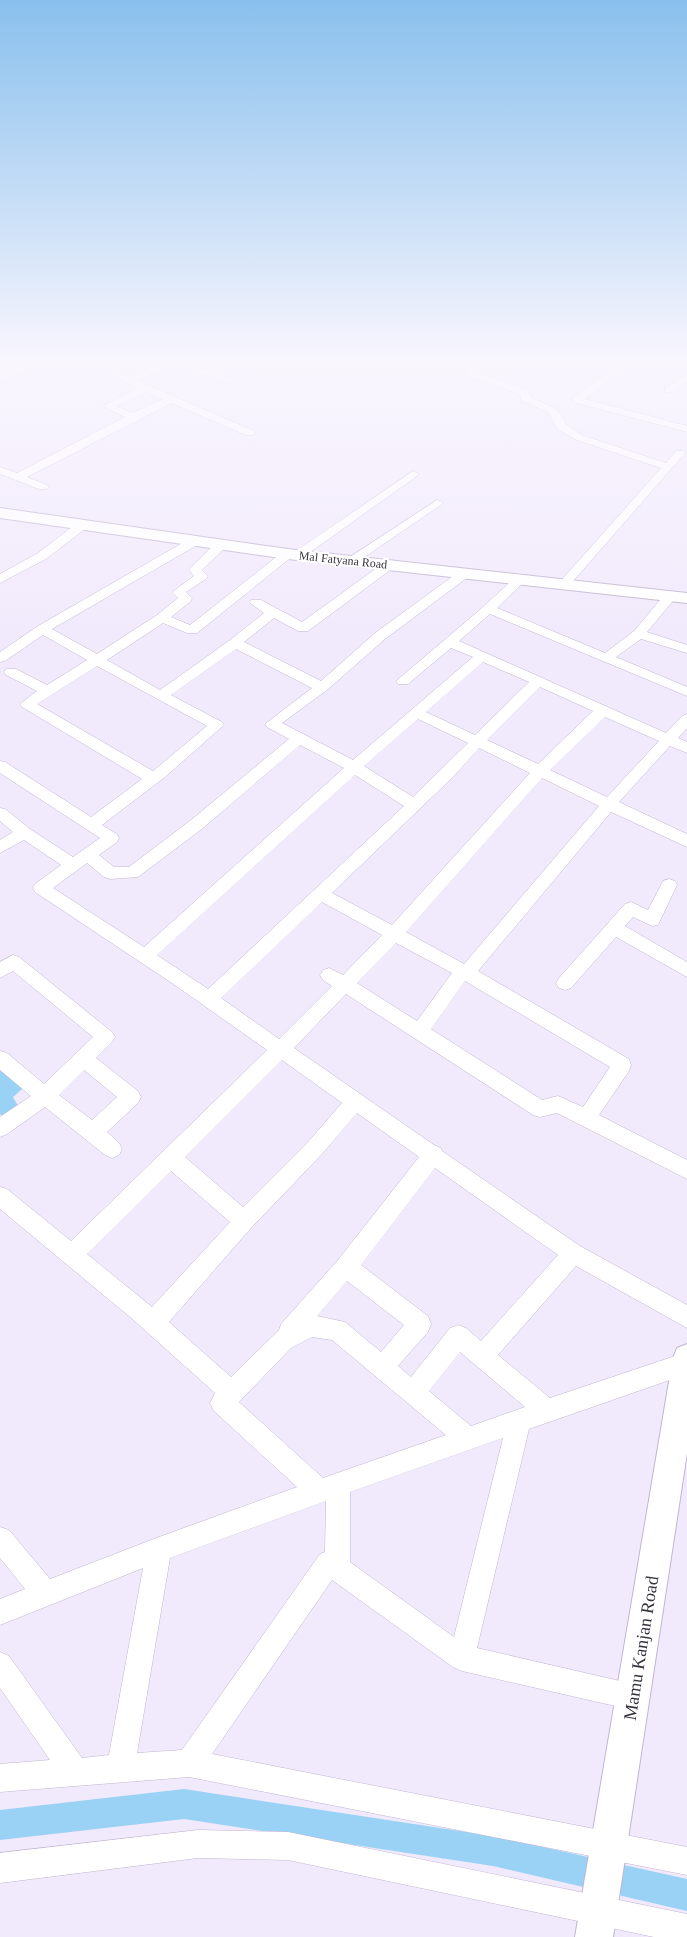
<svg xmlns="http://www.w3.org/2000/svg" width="687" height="1937" viewBox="0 0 687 1937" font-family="'Times New Roman',serif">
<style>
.water{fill:#9ad2f5}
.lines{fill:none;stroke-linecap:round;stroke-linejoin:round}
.canal{fill:#9ad2f5;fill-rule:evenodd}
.minor-casing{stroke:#c1b5d1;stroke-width:1}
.major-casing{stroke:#c1b5d1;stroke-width:2}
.minor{fill:#fff;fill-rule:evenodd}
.major{fill:#fff;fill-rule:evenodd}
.labels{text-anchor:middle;stroke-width:4.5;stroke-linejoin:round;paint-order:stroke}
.far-street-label{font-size:12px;fill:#36313d;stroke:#fff}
.near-street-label{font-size:18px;fill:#36313d;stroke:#fff}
</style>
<rect width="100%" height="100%" fill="#f1eafc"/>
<path class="water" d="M0 1068 22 1083V1089L13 1097 18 1106 2 1116 0 1114Z"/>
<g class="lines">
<path class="canal" d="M184 1789 493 1836 687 1879V1911L493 1866 184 1819 0 1840V1810Z"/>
<defs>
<path id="minor" d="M25 364H39L0 382V375Z
M157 364H170L138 381 254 431 255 433 254 435H246L172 403 27 477 47 485 49 487 47 489H39L0 474V467L17 473 125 417 103 406 138 388 108 374 113 371 130 378ZM146 392 163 399 133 413 116 406Z
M178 364H193L234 380 229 383 225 382Z
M481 364H493L478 373 529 390 530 397 556 409 562 415 566 425 582 435 666 463 676 451H684L685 453 568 587 564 588 558 584 661 468 574 439 557 428 549 413 521 400 520 394 467 376V372Z
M618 364H629L585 399 687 426V432L573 402V398Z
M687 375V382L673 392H665V388Z
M413 471 419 474 417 476 302 558 298 559 293 556 197 633H187L163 623 107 660 160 690 230 640 264 613 250 603 251 600H261L302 622 385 562H393L395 565 393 568 308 631H298L274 618 244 642 321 681 375 633 460 571H468L470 574 468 577 385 639 327 690 282 723 353 760 473 657 451 648 408 684H398L396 681 475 614 517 576H525L527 579 497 608 605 653 634 631 666 593H676L677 596 647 632 687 645V653L641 639 616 657 687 687V696L490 614 459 641 666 733 682 716 687 714V728L678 738 687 742V753L670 746 619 802 687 834V847L611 812 478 971 629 1059 631 1065 629 1071 599 1115 687 1160V1179L557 1113 540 1117 533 1115 346 994 294 1048 434 1145 441 1148 442 1151 580 1246 687 1305V1328L576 1266 498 1355 550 1398 687 1352V1374L529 1429 477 1648 633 1684 642 1688 646 1697 642 1706 633 1710 462 1671 453 1667 332 1580 212 1754 687 1847V1875L189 1777 0 1792V1764L50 1760 0 1688V1652L9 1656 82 1758 109 1755 143 1568 0 1625V1599L25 1589 0 1558V1527L9 1530 50 1579 159 1537 297 1487 214 1411 210 1403 215 1393 130 1317 0 1209V1187L7 1189 71 1241 267 1050 172 983 35 892 33 888 35 884 61 865 24 840 0 853V840L13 832 0 821V808L5 809 30 829 73 857 100 838 0 773V761L5 762 91 817 142 779 22 707 20 704 37 691 6 675 4 672 6 669H16L47 685 87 660 43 635 5 661 0 662V652L38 626 191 538H199L201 541 199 544 52 629 97 654 157 615 178 598 172 592 194 576 189 570 191 567 217 542H225L227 545 225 548 202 570 208 576 206 579 186 592 192 598 191 601 171 617 190 625 284 551 288 550 293 553ZM236 649 312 688 265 724 267 727 289 739 191 820 129 867H114L99 855 117 842 119 838 117 834 102 825 165 777 224 725 222 722 171 695ZM483 662 529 682 475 735 426 712ZM97 666 207 726 153 771 37 704ZM540 687 593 711 538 764 487 740ZM605 717 659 741 607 797 550 770ZM418 719 468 743 413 797 364 766ZM300 745 344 768 144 947 53 888 87 863 104 877 110 879 138 877 203 828ZM479 748 530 773 392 925 332 893 454 776ZM355 775 404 806 208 989 157 955ZM542 778 599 806 464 964 406 932ZM322 902 382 935 343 975 329 968 323 970 320 975 323 980 332 986 279 1039 221 998ZM396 943 452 973 417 1021 357 983ZM465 981 610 1067 583 1107 558 1096 542 1100 431 1029ZM282 1060 342 1103 308 1142 243 1207 185 1157ZM357 1113 419 1157 338 1260 281 1324 279 1330 231 1377 169 1322 251 1228 322 1154ZM435 1168 558 1255 481 1341 466 1328 458 1325 450 1328 411 1377 398 1366 428 1332 431 1324 428 1316 361 1265ZM171 1171 230 1222 152 1307 87 1254ZM347 1281 404 1325 381 1352 345 1322 317 1316ZM312 1337 332 1340 446 1435 323 1478 239 1402 291 1348ZM460 1352 525 1407 471 1426 429 1391ZM503 1438 454 1637 350 1562V1492ZM326 1501 325 1552 320 1554 182 1750 137 1753 170 1558Z
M437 500 441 501 443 503 441 505 354 564H346L344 561Z
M81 522 87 526 85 529 46 559 0 583V574L38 553 77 523Z
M669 879 675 881 677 885 658 925 652 926 633 917 625 926 687 962V977L616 937 571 988 565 990 559 988 556 983 559 978 625 904 631 902 648 910 663 881Z
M13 955 19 957 112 1032 115 1037 112 1042 96 1058 138 1091 141 1097 138 1103 107 1132 119 1143 122 1149 119 1155 112 1158 105 1155 45 1107 7 1134 0 1137V1117L31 1096 0 1070V1051L7 1053 44 1084 93 1037 13 971 0 978V962ZM84 1070 117 1097 92 1120 59 1095Z
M198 1830 288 1832 687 1914V1937H654L288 1860 198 1858 0 1883V1853Z"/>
<path id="major" d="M0 508 288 549 687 593V603L288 559 0 518Z
M687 1344V1453L613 1937H575L673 1358 677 1348Z"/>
</defs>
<use href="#minor" class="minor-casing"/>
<use href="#major" class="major-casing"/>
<use href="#minor" class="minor"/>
<use href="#major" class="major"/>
</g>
<linearGradient id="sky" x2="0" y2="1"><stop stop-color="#89c0ed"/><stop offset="0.57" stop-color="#f9f6fe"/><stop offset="1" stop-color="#f9f6fe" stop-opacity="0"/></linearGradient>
<rect width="687" height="635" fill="url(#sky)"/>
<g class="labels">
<g class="far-street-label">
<text transform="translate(343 560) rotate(6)" y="4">Mal Fatyana Road</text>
</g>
<g class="near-street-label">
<text transform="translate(641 1648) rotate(-81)" y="6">Mamu Kanjan Road</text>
</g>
</g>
</svg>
